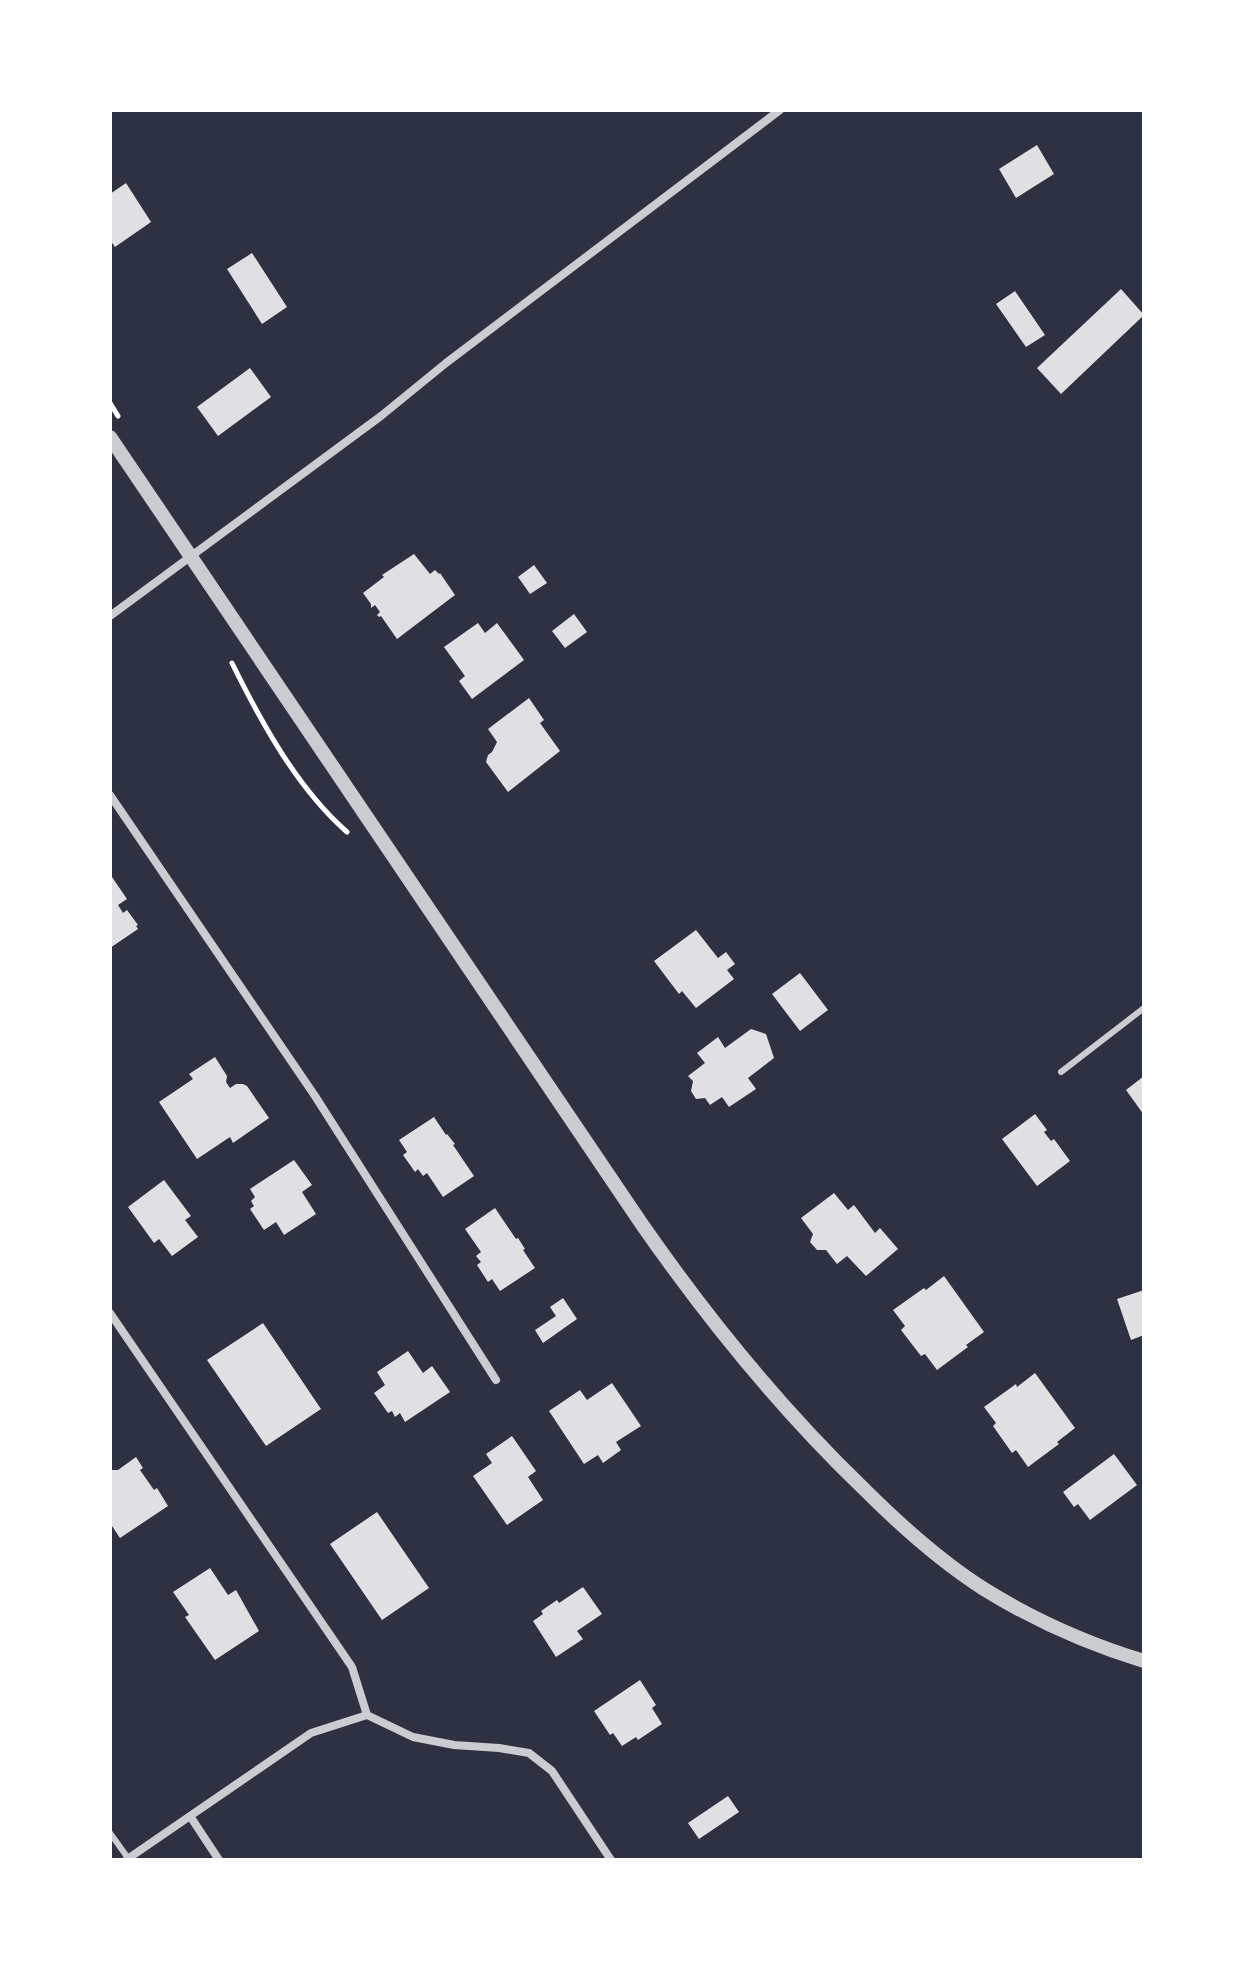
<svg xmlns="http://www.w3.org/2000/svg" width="1254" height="1970" viewBox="0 0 1254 1970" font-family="Inter,sans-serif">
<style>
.building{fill:#e0e0e3}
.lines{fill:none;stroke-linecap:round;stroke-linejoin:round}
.path{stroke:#fff;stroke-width:5}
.service{stroke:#caccd0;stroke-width:6}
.minor{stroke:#caccd0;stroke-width:8}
.tertiary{stroke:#caccd0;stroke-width:14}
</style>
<rect width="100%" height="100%" fill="#2d3142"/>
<path class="building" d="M1037 145 1054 174 1016 198 999 169Z
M126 183 151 222 115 247 110 240V194Z
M252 253 287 307 262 324 227 269Z
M1121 289 1144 315 1061 394 1037 368Z
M1015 291 1045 335 1026 347 996 304Z
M250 368 271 397 218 436 197 407Z
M414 554 430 574 435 570 439 574 440 573 455 595 397 639 381 616 379 617 377 615 380 612 375 605 371 608V604L363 593 384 577 382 575Z
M534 565 547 583 530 594 518 577Z
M574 614 587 632 565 648 552 631Z
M478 623 485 633 497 623 524 660 472 699 459 681 465 676 444 647Z
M529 698 544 720 540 723 560 751 508 792 486 762 488 755 492 752 497 742 488 729Z
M110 874 127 899 118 905 123 913 127 910 138 925 136 926 138 929 110 948Z
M696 930 718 958 726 952 735 964 727 970 734 979 696 1008 682 991 679 994 654 961Z
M800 973 828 1010 800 1031 772 994Z
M751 1029 766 1034 774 1058 748 1078 756 1089 729 1107 722 1097 710 1105 705 1098 696 1099 691 1091 693 1081 688 1076 705 1063 697 1053 718 1037 725 1048Z
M215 1057 227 1076 226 1082 230 1088 236 1084H243L247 1086 269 1118 233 1143 230 1137 197 1159 159 1102 193 1079 189 1074Z
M1144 1076V1115L1126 1090Z
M1035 1114 1047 1130 1044 1132 1051 1141 1054 1139 1070 1161 1037 1186 1002 1139Z
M434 1117 446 1135 447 1134 455 1144 453 1145 474 1176 443 1197 427 1173 423 1176 418 1169 415 1172 403 1155 407 1152 399 1140Z
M294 1160 312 1185 302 1192 316 1214 284 1235 276 1222 264 1230 250 1209 254 1206 251 1201 255 1197 250 1189Z
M164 1180 191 1216 185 1220 198 1237 172 1256 159 1239 154 1243 128 1207Z
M834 1193 848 1210 854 1205 875 1233 880 1228 898 1249 866 1276 847 1256 837 1264 826 1250H817L810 1242 813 1234 801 1218Z
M495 1208 516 1239 518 1238 525 1249 523 1250 535 1268 500 1291 492 1279 488 1282 477 1265 481 1262 476 1256 481 1252 465 1229Z
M944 1276 984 1332 966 1345 968 1347 937 1370 925 1354 921 1356 901 1330 905 1326 893 1310 924 1288 926 1290Z
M1144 1290V1335L1131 1340 1117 1299Z
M563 1298 577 1319 543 1343 535 1330 556 1316 550 1307Z
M263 1323 321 1409 266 1446 207 1360Z
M408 1351 423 1373 432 1366 450 1392 405 1422 400 1413 395 1417 392 1411 388 1413 374 1393 385 1385 377 1372Z
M1035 1373 1075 1428 1057 1442 1059 1444 1028 1467 1016 1450 1012 1453 993 1426 996 1423 984 1407 1016 1384 1017 1387Z
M612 1383 641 1426 616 1442 621 1450 603 1463 598 1455 584 1464 549 1411 580 1390 587 1400Z
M512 1436 536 1471 528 1477 543 1500 507 1525 473 1476 492 1463 486 1454Z
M1114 1454 1137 1485 1090 1520 1078 1504 1074 1507 1063 1492Z
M136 1457 143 1468 140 1470 154 1490 157 1488 168 1506 120 1538 110 1523V1470H118Z
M377 1512 429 1588 382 1620 330 1544Z
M210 1568 228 1595 236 1590 259 1631 215 1660 185 1617 189 1615 173 1592Z
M583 1587 602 1614 577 1631 583 1639 556 1657 533 1621 543 1614 541 1611 557 1600 559 1603Z
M640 1680 656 1705 652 1708 662 1724 638 1740 636 1737 622 1746 613 1733 610 1735 594 1711Z
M728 1796 739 1812 699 1839 688 1823Z"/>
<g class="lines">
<path class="path" d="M110 403 118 416
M232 663C261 722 297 788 347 832"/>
<path class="service" d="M1061 1072 1144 1008
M110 1833 128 1858"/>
<path class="minor" d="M110 616 381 416 446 363 780 110
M110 795 315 1096 496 1380
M110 1313 352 1667 367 1715 413 1737 454 1745 499 1748 529 1753 552 1771 611 1860
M190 1816 219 1860
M126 1860 311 1733 367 1715"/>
<path class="tertiary" d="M110 437 641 1223C707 1318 780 1408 863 1488 900 1525 940 1561 984 1589 1034 1620 1088 1644 1144 1661"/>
</g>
<rect width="1254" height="1970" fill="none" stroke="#ffffff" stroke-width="224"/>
</svg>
